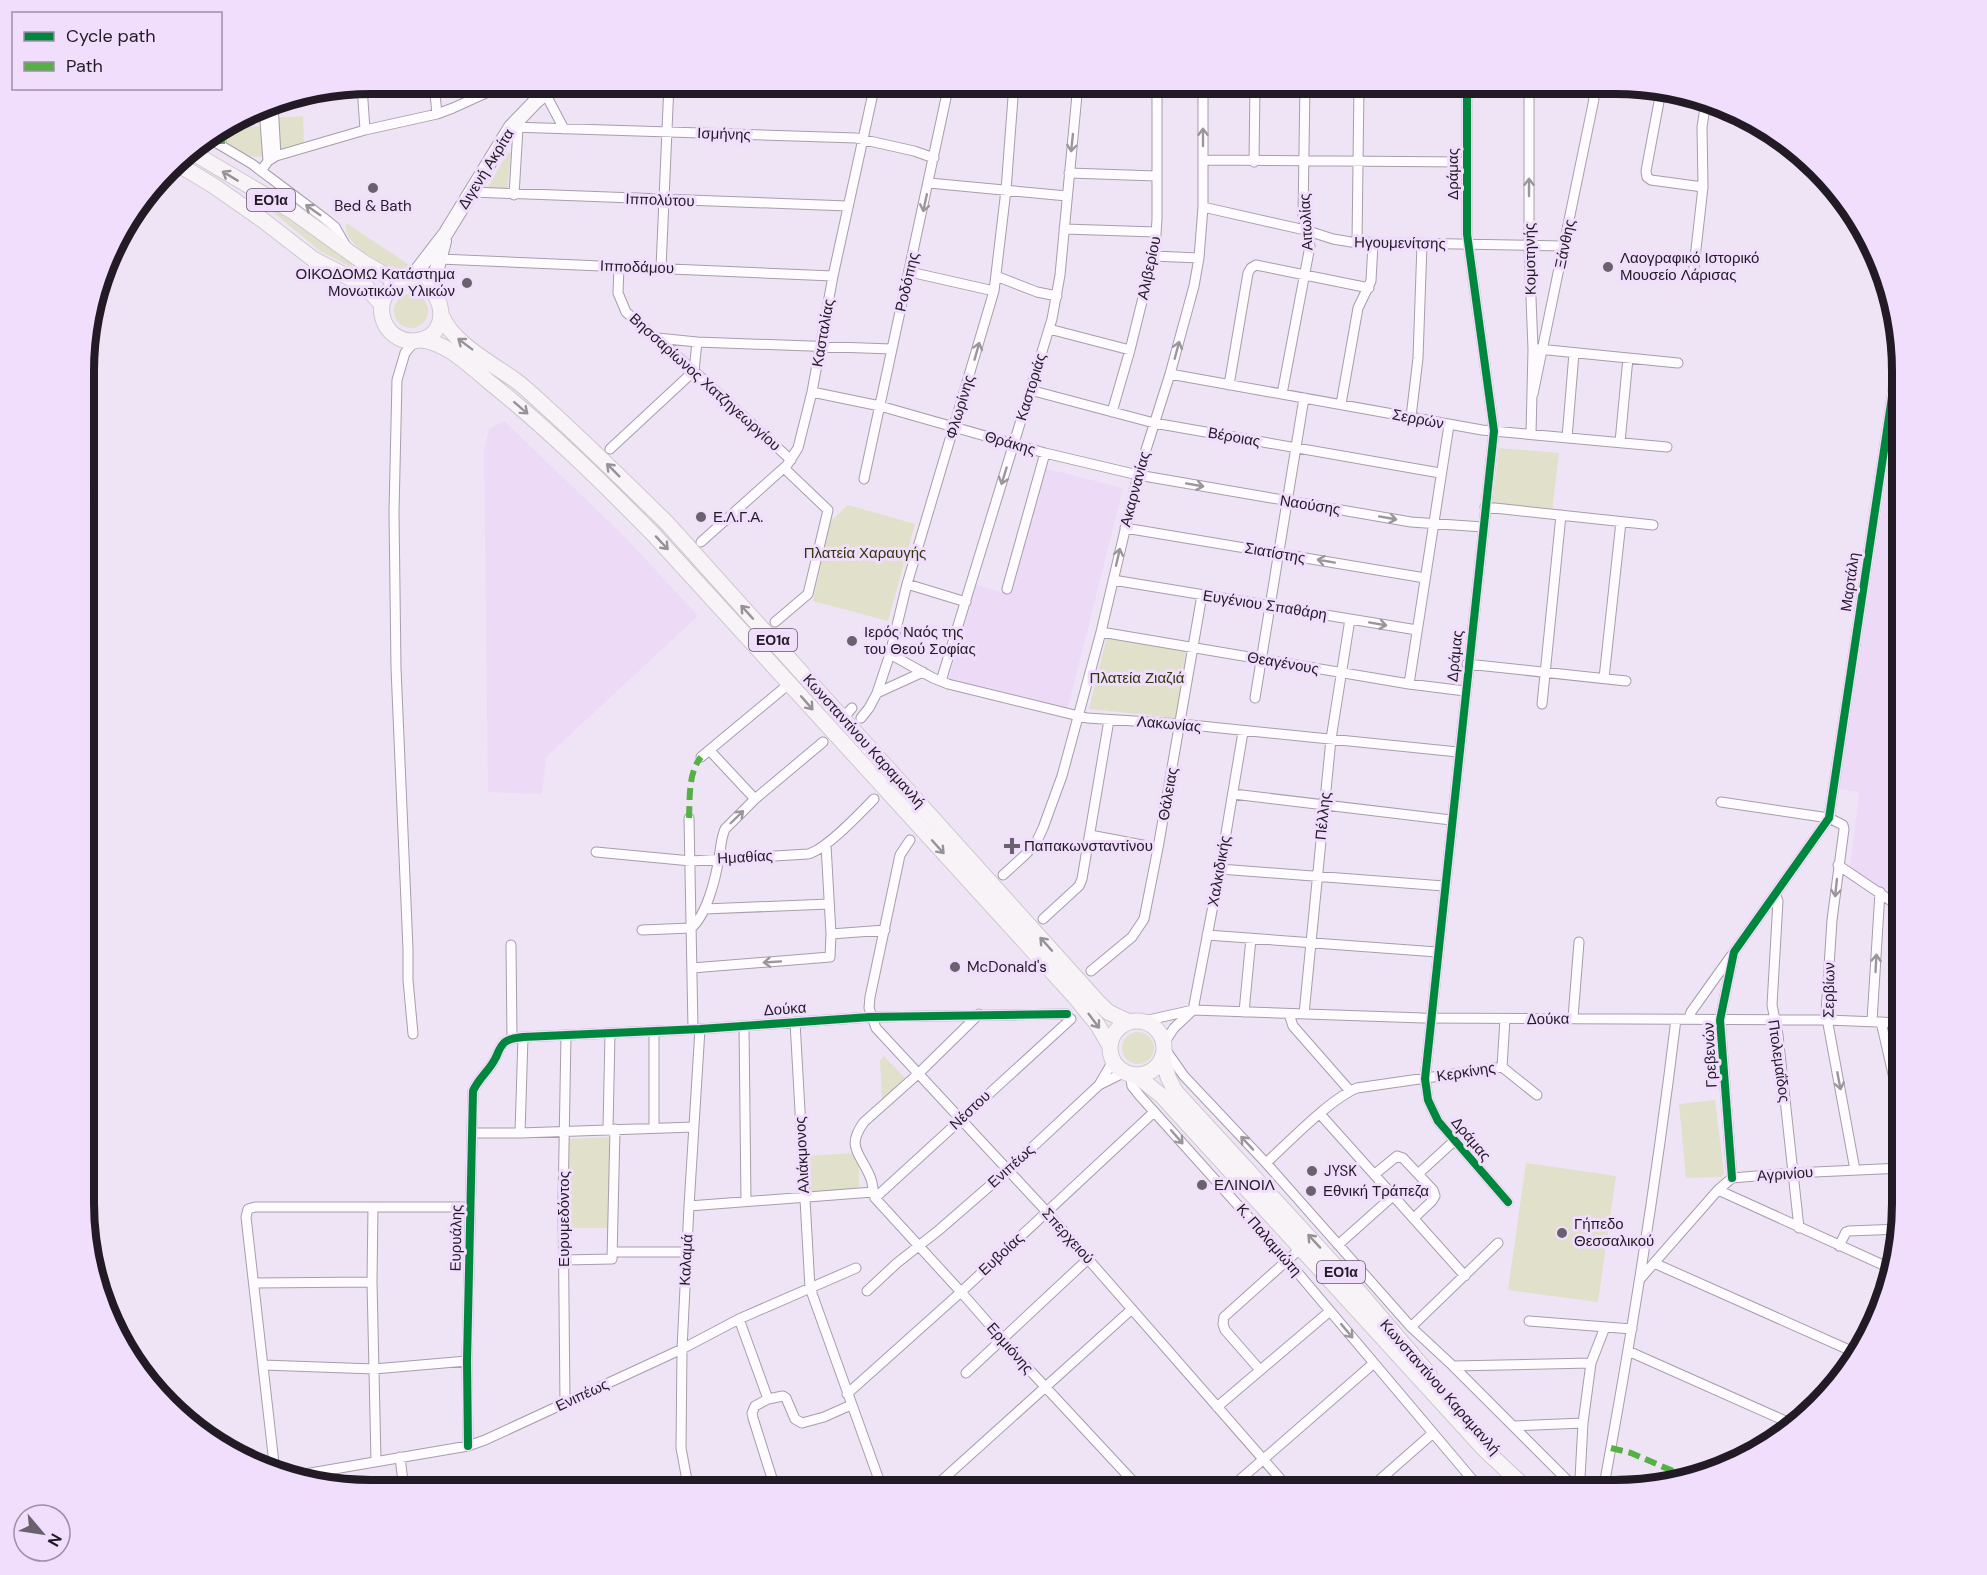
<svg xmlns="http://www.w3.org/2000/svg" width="1987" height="1575" viewBox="0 0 1987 1575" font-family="'DM Sans',sans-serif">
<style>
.built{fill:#ecdaf6}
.green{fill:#e0e0cb}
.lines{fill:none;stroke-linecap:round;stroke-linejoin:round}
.pedestrian-casing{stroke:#a69eaa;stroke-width:9}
.minor-casing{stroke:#a69eaa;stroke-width:11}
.secondary-casing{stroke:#a69eaa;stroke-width:16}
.primary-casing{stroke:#cdc8cf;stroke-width:17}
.pedestrian{stroke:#fdfbfe;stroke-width:7}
.minor{stroke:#fdfbfe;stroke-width:9}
.secondary{stroke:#faf7fa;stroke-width:14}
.primary{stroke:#f7f3f6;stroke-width:15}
.quiet{stroke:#55b145;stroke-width:6;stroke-dasharray:12 6;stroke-linecap:butt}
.cycleway-casing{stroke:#f1ddfc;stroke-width:11}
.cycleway{stroke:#00873e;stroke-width:8}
.oneway{stroke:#9a969c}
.oneway2{stroke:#979298}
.poi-dot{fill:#6a616e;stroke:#f1ddfc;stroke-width:2}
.labels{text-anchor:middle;stroke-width:6;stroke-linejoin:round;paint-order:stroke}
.shield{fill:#f1ddfc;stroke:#605566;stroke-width:1.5}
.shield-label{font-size:14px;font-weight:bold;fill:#221b25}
.street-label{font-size:15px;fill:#221b25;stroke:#f1ddfc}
.poi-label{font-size:15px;fill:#221b25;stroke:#f1ddfc;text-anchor:start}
.park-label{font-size:15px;fill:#31370d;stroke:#f1ddfc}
.rim{fill:none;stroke:#221b25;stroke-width:8}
</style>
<rect width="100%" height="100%" fill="#efe4f5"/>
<path class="built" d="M1903 371V905L1850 869 1859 792 1839 789Z
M504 421 625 537 698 616 546 757 542 794 488 792 484 453 489 429Z
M1044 468 1123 488 1067 711 948 681 976 585 1010 594Z"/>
<path class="green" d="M303 116 304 147 272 157 271 118Z
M265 126V157L244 156 224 147V131L228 128Z
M508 152 511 154 507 190 492 189 488 187Z
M269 206 353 264 351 267 320 251 268 208Z
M346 223 411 266C410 266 403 270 402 270 389 271 355 248 349 237 346 232 346 228 346 223Z
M394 311a17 17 0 1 1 34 0a17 17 0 1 1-34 0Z
M1499 448 1559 453 1552 512 1492 506Z
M848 505 915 524 888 621 813 601 830 522Z
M1107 637 1186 650 1177 718 1089 709Z
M1122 1048a16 16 0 1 1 32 0a16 16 0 1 1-32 0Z
M884 1056 905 1078 882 1099 880 1060Z
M1715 1100 1724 1174 1721 1177 1686 1178 1679 1104Z
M611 1137 609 1228H567V1139Z
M855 1153 859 1166V1190L808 1193 807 1156Z
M1526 1163 1616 1176 1598 1302 1508 1290Z"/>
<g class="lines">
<defs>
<path id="pedestrian" d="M222 132V146"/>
<path id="minor" d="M434 84 437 114
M521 84 537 100
M1467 85V234L1494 431 1425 1079 1428 1100 1438 1121 1508 1202
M1491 85 1587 90 1592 93 1594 99 1533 394
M1529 85V247L1533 349 1531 434
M362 86 365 130
M1661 91 1646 171 1647 177 1651 180 1703 187
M545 93 564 129
M273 103 276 156
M264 108 268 161
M511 127 856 138 914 151 934 158
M210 139 252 164 324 218 335 227 347 248
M1203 160 1466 162
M1254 162 1255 84
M261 171 268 161 276 156 365 130 437 114 453 108 506 84
M1069 173 1156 176
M929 183 1067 196
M472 192 848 206
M514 195 518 128
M1203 207 1305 230 1333 239 1351 242 1564 246
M1064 229 1156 232
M1357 243 1359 84
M1153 256 1199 258
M440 259 833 276
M619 267 618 293 626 312 694 371 791 460
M661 268 669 84
M910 272 994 291
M996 276 1037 292 1057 296
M1693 276 1703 187 1702 127 1706 101
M1049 329 1130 350
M657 338 697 342 891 349
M1538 349 1678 363
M1170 374 1482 430 1667 447
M1229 385 1248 273 1251 268 1256 265 1369 288
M1030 390 1154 423 1440 473
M812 392 880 406 1045 453 1138 475 1411 522 1483 527
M1282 394 1310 246 1303 217 1305 84
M1341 404 1358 308 1371 281 1373 244
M1112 412 1130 350 1155 249 1157 219V84
M1411 417 1418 358 1422 244
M1567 438 1574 353
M1620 442 1628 358
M610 449 694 371 697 342
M864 479 949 84
M1485 507 1653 525
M1125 528 1425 578
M701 542 787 465 798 448 812 392 833 276 875 84
M1113 580 1417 630
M907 584 966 602
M1007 589 1045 453
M775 622 808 594 828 510 784 468
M1101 632 1409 684 1465 691
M890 654 933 678 948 684 1087 718 1181 724 1458 752
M1467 664 1626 681
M1604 678 1621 522
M941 681 1052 319 1060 275 1078 84
M1409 684 1449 425
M877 693 923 672
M1255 698 1304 398
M1542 704 1561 515
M843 718 852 708
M861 718 869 708 877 693 890 654 907 584 994 291 1006 190 1014 84
M713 754 755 799
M701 757 790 683
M1233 794 1451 820
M1721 802 1829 818 1843 825 1844 829 1832 920 1826 1013 1855 1170
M689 818 693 1029
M1090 835 1158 848
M910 840 900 855 870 997 869 1008 876 1028 1046 1211 1291 1491
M596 852 691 861 808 854C826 850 860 813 874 799
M1838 865 1903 909
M1220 869 1444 886
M1003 875 1025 855 1036 843 1043 828 1062 776 1101 632 1138 475 1170 374 1194 286 1199 258 1203 207V84
M1775 894 1778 901 1772 1005 1778 1035 1799 1228
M705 909 829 904
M1043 919 1079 886 1082 879 1109 720
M642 930 691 928C707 915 716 877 719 857 721 847 721 838 725 829L755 799 823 742
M831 934 885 930
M1207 935 1437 952
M511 945 512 1038
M692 968 830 957 831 934 826 845
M1091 971 1132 937 1144 919 1158 848 1202 595
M1193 1010 1220 869 1243 732
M1244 1012 1251 938
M1289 1014 1293 1026 1350 1091
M1304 1014 1331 739 1350 619
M1573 1018 1579 942
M1071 1019 875 1198 961 1292 1024 1364 1142 1491
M1689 1019 1691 1012 1731 956
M1144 1021 1193 1010 1423 1018 1827 1020 1903 1023
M1872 1021 1880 892
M795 1022 810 1288 883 1491
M1881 1022 1902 1113
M744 1026 746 1201
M413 1034 408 980V949L396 668 394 512 397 380 405 353 415 341
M1164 1043 1174 1028 1193 1010
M1165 1049 1184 1076 1266 1163 1411 1327 1453 1366 1578 1491
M1502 1067 1537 1095
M1130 1074 1132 1086 1140 1096 1287 1260 1482 1491
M1099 1085 1125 1072
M1320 1114 1465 1276
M654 1128V1032
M608 1129 610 1033
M472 1133H520L694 1127
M520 1133 523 1037
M1266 1163C1289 1142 1330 1099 1357 1088L1502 1067 1505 1019
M1375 1174 1397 1156 1403 1158 1433 1190 1435 1196 1432 1201 1414 1218
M1418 1174 1454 1141
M1732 1178 1720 1020 1734 952 1829 818 1899 350
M1718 1190 1892 1269
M875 1198C873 1192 873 1185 871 1179 861 1153 845 1148 864 1122L919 1073 979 1014
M689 1206 873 1192
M373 1207 372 1282 376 1461
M1338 1245 1394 1195
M1839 1246 1846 1232 1849 1231 1901 1229
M612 1252H686
M564 1260 612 1259 615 1129
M1654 1263 1856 1353
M1640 1279 1718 1190 1732 1178 1793 1173 1902 1168
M254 1283 372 1282
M867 1291 897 1263 939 1230 1008 1170 1099 1085 1113 1061
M739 1319 768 1399
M1529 1321 1632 1329
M1411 1327 1498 1243
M1628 1351 1790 1423
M263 1365 374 1369 467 1361
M1453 1366 1591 1363
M1260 1370 1225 1330 1223 1324 1224 1317 1301 1248
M966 1373 1088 1259
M847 1394 961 1292 1154 1112
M565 1403 563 1203 566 1035
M1217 1407 1330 1311
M1805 1412 1849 1361 1865 1339
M1513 1426 1583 1423
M468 1446 467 1361 473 1091C478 1079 489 1071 495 1059 498 1054 499 1047 505 1042 510 1038 516 1038 523 1037L700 1029 870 1017 1067 1014
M400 1457 404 1490
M275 1472 246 1217 248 1209 255 1207H470
M293 1476 468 1446 485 1440 682 1349 739 1319 856 1268
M689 1491 681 1448 682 1349 689 1206 700 1029
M776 1491 753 1418 752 1413 755 1406 768 1399 783 1396 786 1398 795 1419 802 1423 824 1417 851 1405
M930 1491 1132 1309
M1227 1491 1374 1363
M1367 1491 1433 1433
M1590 1491 1580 1478 1583 1423 1591 1363 1605 1327
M1603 1491C1632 1335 1657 1177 1676 1019"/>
<path id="secondary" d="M410 280 446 233 511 127 537 100 557 84
M435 294V277L444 241"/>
<path id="primary" d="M190 151 292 211 363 262 399 283
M176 163 214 186 264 221 313 259 358 282 367 288 382 305
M410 280C446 284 452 334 420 340 380 349 363 288 410 280Z
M441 314C451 342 491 363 515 380 526 388 536 398 546 407 587 444 626 483 666 522L1097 1001 1108 1012 1129 1022
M422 340C447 343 469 365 488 381 547 428 601 481 654 535L1075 997 1097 1024 1110 1046
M1110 1048a27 27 0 1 1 54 0a27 27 0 1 1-54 0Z
M1163 1059 1168 1077 1175 1091 1360 1293 1429 1374
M1136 1075 1162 1096 1484 1449 1529 1491"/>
</defs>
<use href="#pedestrian" class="pedestrian-casing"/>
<use href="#minor" class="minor-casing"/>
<use href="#secondary" class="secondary-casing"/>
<use href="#primary" class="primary-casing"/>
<use href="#pedestrian" class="pedestrian"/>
<use href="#minor" class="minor"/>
<use href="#secondary" class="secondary"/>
<use href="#primary" class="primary"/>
<path class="quiet" d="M222 132V146
M689 818C690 798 688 773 701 757
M1611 1448 1631 1453 1687 1477"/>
<defs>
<path id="cycleway" d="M1467 85V234L1494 431 1425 1079 1428 1100 1438 1121 1508 1202
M1732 1178 1720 1020 1734 952 1829 818 1899 350
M468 1446 467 1361 473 1091C478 1079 489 1071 495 1059 498 1054 499 1047 505 1042 510 1038 516 1038 523 1037L700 1029 870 1017 1067 1014"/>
</defs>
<use href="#cycleway" class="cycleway-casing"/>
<use href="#cycleway" class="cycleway"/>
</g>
<defs><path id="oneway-shaft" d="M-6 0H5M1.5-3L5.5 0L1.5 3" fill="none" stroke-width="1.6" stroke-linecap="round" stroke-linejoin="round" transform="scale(1.5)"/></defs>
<g class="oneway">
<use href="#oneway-shaft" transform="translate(1203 137) rotate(-90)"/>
<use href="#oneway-shaft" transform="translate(1072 143) rotate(96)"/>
<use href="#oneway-shaft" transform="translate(1529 187) rotate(-90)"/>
<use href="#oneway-shaft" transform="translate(925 203) rotate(102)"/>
<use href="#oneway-shaft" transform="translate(313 210) rotate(-145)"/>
<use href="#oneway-shaft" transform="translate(1177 350) rotate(-75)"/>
<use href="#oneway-shaft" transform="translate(977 351) rotate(-74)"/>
<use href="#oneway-shaft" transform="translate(1004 476) rotate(107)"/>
<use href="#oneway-shaft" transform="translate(1195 485) rotate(10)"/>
<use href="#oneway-shaft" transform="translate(1388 518) rotate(10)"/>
<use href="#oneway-shaft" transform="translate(1118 557) rotate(-77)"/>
<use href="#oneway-shaft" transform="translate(1326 561) rotate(-170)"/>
<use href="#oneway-shaft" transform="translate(1378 624) rotate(10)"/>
<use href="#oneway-shaft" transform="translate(737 817) rotate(-44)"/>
<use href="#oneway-shaft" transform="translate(1836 888) rotate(96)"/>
<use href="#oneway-shaft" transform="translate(772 962) rotate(176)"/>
<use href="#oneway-shaft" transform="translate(1876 963) rotate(-87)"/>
<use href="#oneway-shaft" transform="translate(1839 1081) rotate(79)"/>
<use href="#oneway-shaft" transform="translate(1177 1137) rotate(49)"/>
<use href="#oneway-shaft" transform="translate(1247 1143) rotate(-133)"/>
<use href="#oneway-shaft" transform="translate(1347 1331) rotate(50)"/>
</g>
<g class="oneway2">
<use href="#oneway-shaft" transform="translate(230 176) rotate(-149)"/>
<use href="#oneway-shaft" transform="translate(465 344) rotate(-143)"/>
<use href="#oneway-shaft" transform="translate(521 408) rotate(41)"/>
<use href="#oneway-shaft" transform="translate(613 470) rotate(-135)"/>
<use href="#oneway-shaft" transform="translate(662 543) rotate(47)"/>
<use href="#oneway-shaft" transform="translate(747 612) rotate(-132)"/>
<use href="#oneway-shaft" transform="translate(807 703) rotate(49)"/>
<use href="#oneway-shaft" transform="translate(938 847) rotate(48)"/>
<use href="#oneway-shaft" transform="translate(1046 944) rotate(-132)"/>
<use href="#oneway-shaft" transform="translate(1094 1021) rotate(53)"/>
<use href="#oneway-shaft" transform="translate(1314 1241) rotate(-133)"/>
</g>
<g class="poi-dot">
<circle cx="373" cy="188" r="6"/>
<circle cx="1608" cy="267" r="6"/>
<circle cx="467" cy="283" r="6"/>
<circle cx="701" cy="517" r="6"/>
<circle cx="852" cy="641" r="6"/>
<path d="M1009 837h6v6h6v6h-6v6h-6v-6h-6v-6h6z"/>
<circle cx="955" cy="967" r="6"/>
<circle cx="1312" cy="1171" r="6"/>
<circle cx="1202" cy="1185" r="6"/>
<circle cx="1311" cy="1191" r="6"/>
<circle cx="1562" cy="1233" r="6"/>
</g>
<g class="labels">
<g class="shield">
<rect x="247" y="189" width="48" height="22" rx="4.5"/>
<rect x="749" y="629" width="48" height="22" rx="4.5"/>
<rect x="1317" y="1261" width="48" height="22" rx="4.5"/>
</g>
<g class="shield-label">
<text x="271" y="205">ΕΟ1α</text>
<text x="773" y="645">ΕΟ1α</text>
<text x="1341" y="1277">ΕΟ1α</text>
</g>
<g class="street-label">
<text transform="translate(724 134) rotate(2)" y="5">Ισμήνης</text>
<text transform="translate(486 169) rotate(-58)" y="5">Διγενή Ακρίτα</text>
<text transform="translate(1453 174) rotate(-90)" y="5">Δράμας</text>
<text transform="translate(660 200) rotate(2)" y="5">Ιππολύτου</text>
<text transform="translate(1306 222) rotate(-93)" y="5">Αιτωλίας</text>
<text transform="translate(1400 243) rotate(1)" y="5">Ηγουμενίτσης</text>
<text transform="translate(1565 244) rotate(-78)" y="5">Ξάνθης</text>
<text transform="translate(1530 259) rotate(-91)" y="5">Κομοτηνής</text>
<text transform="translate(637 267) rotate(2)" y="5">Ιπποδάμου</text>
<text transform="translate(1149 268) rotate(-78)" y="5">Αλιβερίου</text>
<text transform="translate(907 282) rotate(-77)" y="5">Ροδόπης</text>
<text transform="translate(823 333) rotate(-80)" y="5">Κασταλίας</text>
<text transform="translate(705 382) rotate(42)" y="5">Βησσαρίωνος Χατζηγεωργίου</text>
<text transform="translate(1031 387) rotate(-73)" y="5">Καστοριάς</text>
<text transform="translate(960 407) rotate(-73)" y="5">Φλωρίνης</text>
<text transform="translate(1418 419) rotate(11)" y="5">Σερρών</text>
<text transform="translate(1234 437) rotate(10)" y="5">Βέροιας</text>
<text transform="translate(1010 443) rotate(16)" y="5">Θράκης</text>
<text transform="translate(1135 489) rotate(-75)" y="5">Ακαρνανίας</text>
<text transform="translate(1310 505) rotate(9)" y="5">Ναούσης</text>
<text transform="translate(1275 553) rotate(10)" y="5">Σιατίστης</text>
<text transform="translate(1850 582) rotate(-82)" y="5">Μαρτάλη</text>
<text transform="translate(1265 605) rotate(9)" y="5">Ευγένιου Σπαθάρη</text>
<text transform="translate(1455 656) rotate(-84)" y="5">Δράμας</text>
<text transform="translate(1283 663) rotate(10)" y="5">Θεαγένους</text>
<text transform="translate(1169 724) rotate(5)" y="5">Λακωνίας</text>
<text transform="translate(864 741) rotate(48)" y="5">Κωνσταντίνου Καραμανλή</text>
<text transform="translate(1168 794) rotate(-80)" y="5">Θάλειας</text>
<text transform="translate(1323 816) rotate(-84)" y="5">Πέλλης</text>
<text transform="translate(745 857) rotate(-3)" y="5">Ημαθίας</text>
<text transform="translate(1219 871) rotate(-80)" y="5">Χαλκιδικής</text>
<text transform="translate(1829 990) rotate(-89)" y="5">Σερβίων</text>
<text transform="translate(785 1009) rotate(-4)" y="5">Δούκα</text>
<text transform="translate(1548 1019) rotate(-1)" y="5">Δούκα</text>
<text transform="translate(1710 1055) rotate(-93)" y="5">Γρεβενών</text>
<text transform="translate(1779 1061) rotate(82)" y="5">Πτολεμαΐδος</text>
<text transform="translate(1466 1072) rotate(-9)" y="5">Κερκίνης</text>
<text transform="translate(970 1110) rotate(-43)" y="5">Νέστου</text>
<text transform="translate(1471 1139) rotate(50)" y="5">Δράμας</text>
<text transform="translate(802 1155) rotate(-93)" y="5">Αλιάκμονος</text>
<text transform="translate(1011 1166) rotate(-42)" y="5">Ενιπέως</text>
<text transform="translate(1785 1174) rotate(-4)" y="5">Αγρινίου</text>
<text transform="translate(564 1219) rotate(-90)" y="5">Ευρυμεδόντος</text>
<text transform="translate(1068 1236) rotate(48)" y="5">Σπερχειού</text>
<text transform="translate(456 1238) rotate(-89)" y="5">Ευρυάλης</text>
<text transform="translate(1269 1240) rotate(49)" y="5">Κ. Παλαμιώτη</text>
<text transform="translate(1001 1254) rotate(-43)" y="5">Ευβοίας</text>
<text transform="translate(686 1260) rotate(-87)" y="5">Καλαμά</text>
<text transform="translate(1010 1348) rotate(49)" y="5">Ερμιόνης</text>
<text transform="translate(1440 1387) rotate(49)" y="5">Κωνσταντίνου Καραμανλή</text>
<text transform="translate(582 1395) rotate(-25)" y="5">Ενιπέως</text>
</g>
<g class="poi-label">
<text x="373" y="211" text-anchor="middle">Bed &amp; Bath</text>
<text x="1620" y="263">Λαογραφικό Ιστορικό<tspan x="1620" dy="17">Μουσείο Λάρισας</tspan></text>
<text x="455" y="279" text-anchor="end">ΟΙΚΟΔΟΜΩ Κατάστημα<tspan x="455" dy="17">Μονωτικών Υλικών</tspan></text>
<text x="713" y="522">Ε.Λ.Γ.Α.</text>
<text x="864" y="637">Ιερός Ναός της<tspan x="864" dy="17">του Θεού Σοφίας</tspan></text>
<text x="1024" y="851">Παπακωνσταντίνου</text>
<text x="967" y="972">McDonald's</text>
<text x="1324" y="1176">JYSK</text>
<text x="1214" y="1190">ΕΛΙΝΟΙΛ</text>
<text x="1323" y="1196">Εθνική Τράπεζα</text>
<text x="1574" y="1229">Γήπεδο<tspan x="1574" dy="17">Θεσσαλικού</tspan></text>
</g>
<g class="park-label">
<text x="865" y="558">Πλατεία Χαραυγής</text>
<text x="1137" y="683">Πλατεία Ζιαζιά</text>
</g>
</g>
<path d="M0 0H1987V1575H0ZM371 94H1615A277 277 0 0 1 1892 371V1203A277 277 0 0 1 1615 1480H371A277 277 0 0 1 94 1203V371A277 277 0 0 1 371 94Z" fill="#f1ddfc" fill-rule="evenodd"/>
<path class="rim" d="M371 94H1615A277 277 0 0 1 1892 371V1203A277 277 0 0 1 1615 1480H371A277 277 0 0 1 94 1203V371A277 277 0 0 1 371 94Z"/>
<rect x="12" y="12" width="210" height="78" fill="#f1ddfc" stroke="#9e8fa6" stroke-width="1.5"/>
<rect x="24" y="32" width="30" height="9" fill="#00873e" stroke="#9e8fa6" stroke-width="1.5"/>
<text x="66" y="42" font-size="18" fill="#221b25">Cycle path</text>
<rect x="24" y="62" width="30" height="9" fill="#55b145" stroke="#9e8fa6" stroke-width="1.5"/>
<text x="66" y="72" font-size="18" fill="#221b25">Path</text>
<g transform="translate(42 1533) rotate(119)"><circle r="28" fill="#f1ddfc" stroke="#9e8fa6" stroke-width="1.5"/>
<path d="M0-4.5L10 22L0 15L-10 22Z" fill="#6a616e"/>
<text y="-9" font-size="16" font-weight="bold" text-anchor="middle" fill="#221b25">N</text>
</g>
</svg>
